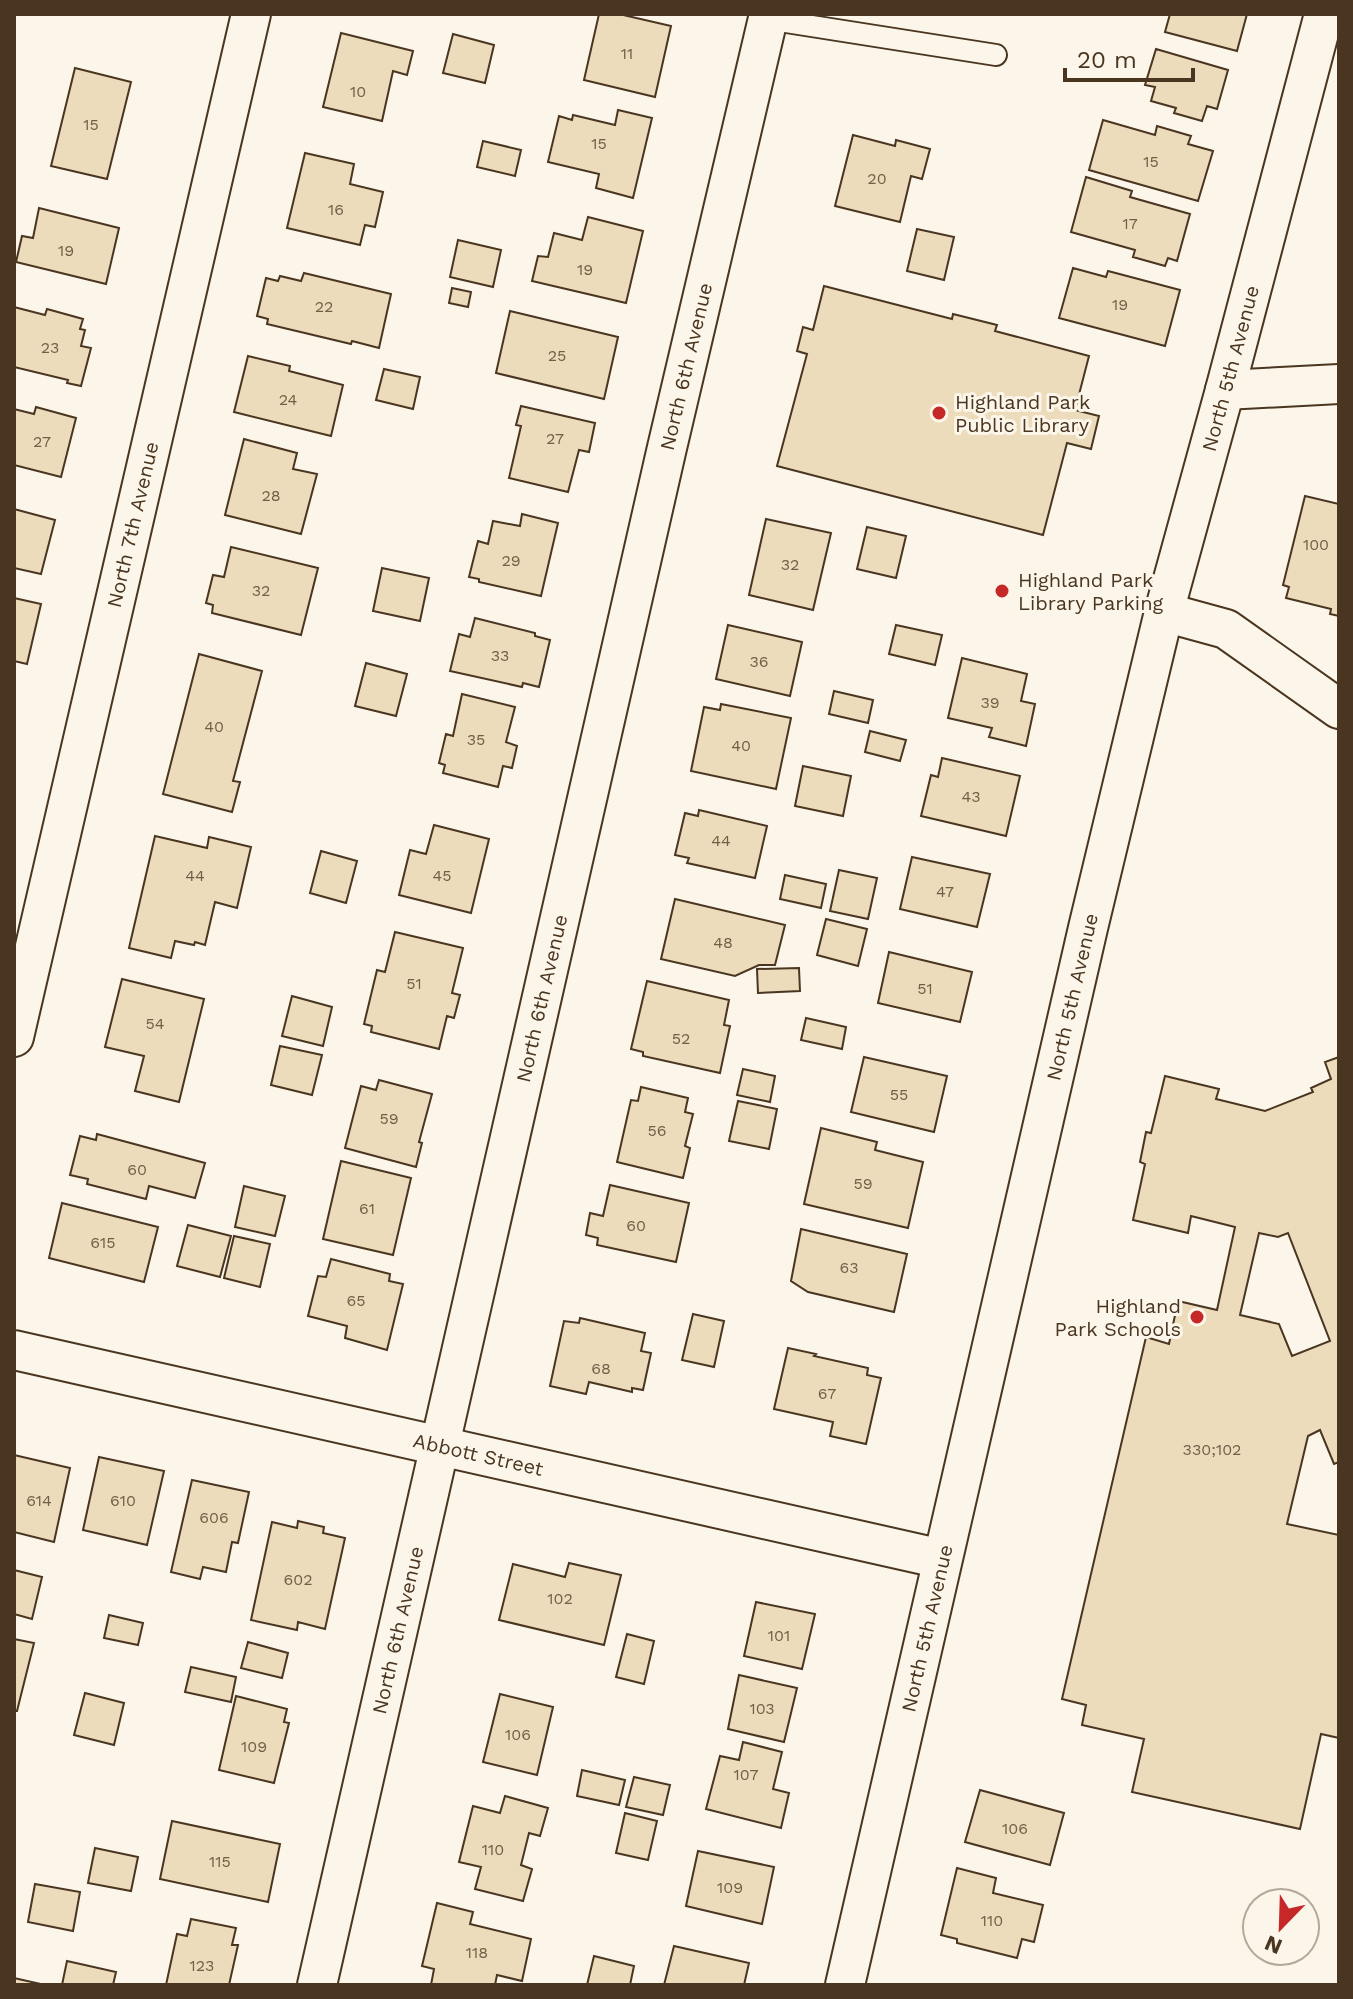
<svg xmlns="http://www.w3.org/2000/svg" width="1353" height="1999" viewBox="0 0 1353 1999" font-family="'Work Sans',sans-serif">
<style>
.building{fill:#ecdcbc;stroke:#4a3520;stroke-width:2;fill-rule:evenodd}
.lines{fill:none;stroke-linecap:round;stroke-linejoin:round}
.service-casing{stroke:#4a3520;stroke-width:24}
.minor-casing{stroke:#4a3520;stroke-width:42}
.service{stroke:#fbf6e9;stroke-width:20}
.minor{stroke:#fbf6e9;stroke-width:38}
.poi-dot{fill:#c62828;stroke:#fbf6e9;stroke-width:3}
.labels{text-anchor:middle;stroke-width:6;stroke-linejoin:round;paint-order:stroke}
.number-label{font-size:16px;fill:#725f47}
.street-label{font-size:20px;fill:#4a3520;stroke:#fbf6e9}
.poi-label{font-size:20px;fill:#4a3520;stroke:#fbf6e9;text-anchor:start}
</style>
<rect width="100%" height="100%" fill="#fbf6e9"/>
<path class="building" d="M599 14H619L671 26 655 97 584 80Z
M1170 14H1247L1237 51 1165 32Z
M341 33 413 51 407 75 393 71 382 121 323 107Z
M453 34 494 45 485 83 443 73Z
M1156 49 1228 70 1217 109 1207 106 1202 121 1174 113 1176 108 1151 101 1155 87 1145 85Z
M75 68 131 82 107 179 51 166Z
M618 110 652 118 633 198 596 188 599 174 548 162 559 116 572 120 573 115 615 125Z
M1103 120 1155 135 1157 126 1191 136 1188 144 1213 151 1198 201 1089 170Z
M853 135 895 146 896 140 930 149 922 179 911 176 900 222 835 206Z
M483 141 521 150 515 176 477 167Z
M305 153 354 164 350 184 383 192 375 227 365 225 360 245 287 228Z
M1086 177 1132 191 1130 197 1190 214 1177 261 1168 258 1165 266 1133 257 1135 250 1071 232Z
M39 208 119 228 106 284 16 262 22 236 33 238Z
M588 217 643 231 626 303 532 281 538 256 548 257 554 233 582 240Z
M917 229 954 237 944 280 907 271Z
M458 240 501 250 493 287 450 277Z
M1073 268 1106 277 1108 271 1180 290 1165 346 1059 318Z
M304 273 391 294 379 348 352 341 351 344 267 324 268 319 257 316 266 278 278 281 280 276 301 281Z
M824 286 952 319 953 314 997 325 995 331 1089 356 1075 410 1099 416 1091 449 1067 443 1043 535 777 466 807 354 797 351 803 327 813 330Z
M452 288 471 292 468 307 449 303Z
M14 307 45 315 47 309 83 319 80 329 85 330 81 346 91 348 81 386 67 383 68 380 14 367Z
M510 311 618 337 604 399 496 373Z
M248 356 290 366 289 371 343 385 331 436 234 412Z
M384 369 420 377 413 409 376 400Z
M521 406 595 423 589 452 579 450 568 492 509 478 521 426 516 425Z
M36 407 76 418 61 477 14 465V409L34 414Z
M244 439 297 453 293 469 317 474 301 534 225 515Z
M1305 496 1339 504V616L1330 614 1331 609 1286 598 1289 587 1283 585Z
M14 509 55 520 41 574 14 568Z
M522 514 558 523 541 596 479 582V579L469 577 478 541 488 544 493 521 520 526Z
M766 519 831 533 813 610 749 595Z
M867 527 906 536 896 578 857 569Z
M231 547 318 568 301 635 212 613 213 605 206 603 213 575 224 577Z
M382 568 429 578 420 621 373 611Z
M14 598 41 604 27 664 14 661Z
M475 618 535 633V636L550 640 539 687 523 683 522 687 450 671 459 634 470 637Z
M728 625 802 642 790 696 716 679Z
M896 625 942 635 935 665 889 654Z
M199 654 262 671 233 781 240 782 232 812 163 794Z
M962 658 1027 674 1021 701 1035 704 1026 746 989 737 992 728 948 718Z
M366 663 407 674 396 716 355 706Z
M834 691 873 700 868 723 829 714Z
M462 694 515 707 506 742 517 746 512 768 503 766 498 787 443 773 445 765 439 763 446 734 453 736Z
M721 704 791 718 776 789 691 771 704 707 720 710Z
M870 731 906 740 900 761 865 752Z
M942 758 1020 776 1006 836 921 816 931 775 938 777Z
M803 766 851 776 843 816 795 806Z
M699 810 767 826 755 878 687 863 689 858 675 855 685 813 698 816Z
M434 825 489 839 471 913 399 895 410 850 426 854Z
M155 836 207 848 209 837 251 847 237 908 215 902 205 945 195 942 194 945 175 941 171 958 129 948Z
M321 851 357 861 346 903 310 893Z
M912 857 990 874 977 927 900 909Z
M839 870 877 878 868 919 830 911Z
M785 875 826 884 821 908 780 899Z
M675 899 785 925 775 965H759L735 976 661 959Z
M826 919 867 929 858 966 817 955Z
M395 932 463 948 452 993 460 995 454 1018 447 1016 439 1049 371 1032 372 1026 364 1024 377 970 385 972Z
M889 952 972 972 960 1022 878 1003Z
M799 968 800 991 758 993 757 969Z
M122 979 204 999 179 1102 135 1091 144 1056 105 1047Z
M647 981 729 1000 724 1025 730 1026 720 1073 643 1056V1052L631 1049Z
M292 996 332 1007 323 1046 282 1036Z
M806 1018 846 1027 842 1049 801 1040Z
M280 1046 322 1055 312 1095 271 1085Z
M864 1057 947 1076 934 1132 851 1112Z
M1339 1057V1462L1334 1464 1320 1430 1308 1436 1287 1524 1339 1535V1738L1321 1734 1300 1829 1132 1792 1144 1739 1082 1725 1086 1705 1062 1699 1146 1337 1169 1344 1178 1301 1217 1310 1235 1227 1191 1216 1188 1233 1133 1220 1145 1164 1140 1162 1146 1132 1151 1133 1165 1076 1219 1089 1216 1099 1265 1111 1313 1092 1311 1088 1331 1079 1325 1062ZM1259 1233 1278 1237 1288 1233 1330 1341 1292 1356 1279 1324 1240 1315Z
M743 1069 775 1076 770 1102 737 1095Z
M379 1080 432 1094 419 1142 422 1143 416 1167 345 1148 361 1086 376 1090Z
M641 1087 688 1098 685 1112 693 1114 685 1146 690 1148 683 1178 617 1162 631 1100 638 1101Z
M738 1101 777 1109 769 1149 729 1141Z
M821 1128 877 1142 875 1150 923 1162 908 1228 804 1204Z
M97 1134 205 1163 195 1198 149 1186 146 1199 87 1184 88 1179 70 1175 80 1136 96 1140Z
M341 1161 411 1178 393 1255 323 1239Z
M610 1185 689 1203 676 1262 597 1245 598 1238 586 1235 590 1213 603 1216Z
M244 1186 285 1196 275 1236 235 1227Z
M62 1203 158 1227 144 1282 49 1258Z
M188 1225 231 1236 220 1277 177 1266Z
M801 1229 907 1254 894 1312 808 1292 791 1281Z
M234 1236 270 1244 260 1287 224 1278Z
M331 1259 390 1274 389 1281 403 1284 387 1350 345 1338 347 1326 308 1316 318 1276 326 1277Z
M693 1314 724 1321 714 1367 682 1360Z
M580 1318 645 1333 641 1351 651 1353 643 1390 632 1388V1392L589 1382 586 1394 550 1386 564 1321 579 1323Z
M788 1348 816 1354 814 1356 868 1368 867 1375 881 1378 866 1444 830 1436 833 1422 774 1409Z
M14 1455 70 1468 54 1542 14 1532Z
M99 1457 164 1471 147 1545 83 1530Z
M192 1480 249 1492 238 1543 232 1542 226 1572 203 1567 200 1579 171 1572Z
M298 1521 324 1527 323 1533 345 1538 325 1629 298 1622 297 1630 251 1620 272 1522 297 1528Z
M569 1563 621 1575 604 1645 499 1620 513 1564 565 1577Z
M14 1570 42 1577 32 1619 14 1614Z
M756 1602 815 1614 802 1669 744 1656Z
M109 1615 143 1623 138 1645 104 1638Z
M627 1634 654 1641 644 1684 616 1677Z
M14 1639 34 1643 17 1711H14Z
M248 1642 288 1653 282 1678 241 1668Z
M191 1667 236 1677 231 1702 185 1692Z
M739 1675 797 1688 784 1742 728 1729Z
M85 1693 124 1703 114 1745 74 1735Z
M500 1694 553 1707 537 1775 483 1762Z
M236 1696 287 1709 284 1722 289 1723 274 1783 219 1770Z
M743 1742 782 1752 773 1789 789 1793 781 1828 706 1809 720 1756 739 1760Z
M582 1770 625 1780 619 1805 577 1796Z
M634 1777 670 1785 663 1815 626 1807Z
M980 1790 1064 1813 1050 1865 965 1842Z
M505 1796 548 1808 540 1836 529 1833 521 1865 532 1869 523 1901 475 1889 481 1867 459 1862 473 1806 500 1813Z
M625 1813 657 1821 648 1860 616 1853Z
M172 1821 280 1844 268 1902 160 1879Z
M95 1848 138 1857 131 1891 88 1883Z
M698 1851 774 1867 762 1924 686 1906Z
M957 1868 996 1878 993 1893 1043 1905 1034 1942 1022 1939 1017 1958 957 1943V1939L941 1935Z
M35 1884 80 1892 73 1931 28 1922Z
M437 1903 473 1912 470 1924 531 1939 522 1981 497 1975 495 1985H431L434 1969 422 1966Z
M191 1919 236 1928 232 1945H238L229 1985H166L177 1934 187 1936Z
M674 1946 749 1963 744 1985H664Z
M594 1956 634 1966 630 1985H587Z
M67 1961 116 1972 113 1985H62Z
M14 1978 45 1985H14Z"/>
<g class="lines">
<defs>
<path id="service" d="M767 19 996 55"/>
<g id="minor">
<path d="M1225 390 1339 384"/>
<path d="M1164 612 1226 629 1339 709"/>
<path id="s1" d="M14 1037 251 14"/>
<path id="s2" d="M14 1350 942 1559"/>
<path id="s3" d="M317 1985 666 452 769 14"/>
<path id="s4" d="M845 1985 1088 928 1164 612 1225 390 1324 14"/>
</g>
</defs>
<use href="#service" class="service-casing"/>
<use href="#minor" class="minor-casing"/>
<use href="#service" class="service"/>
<use href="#minor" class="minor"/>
</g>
<g class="poi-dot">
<circle cx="939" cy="413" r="8"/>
<circle cx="1002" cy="591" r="8"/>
<circle cx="1197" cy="1317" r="8"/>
</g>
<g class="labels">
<g class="number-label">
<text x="627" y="59">11</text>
<text x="358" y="97">10</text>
<text x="91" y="130">15</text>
<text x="599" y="149">15</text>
<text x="1151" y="167">15</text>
<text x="877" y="184">20</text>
<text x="336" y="215">16</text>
<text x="1130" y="229">17</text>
<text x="66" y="256">19</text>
<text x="585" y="275">19</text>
<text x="1120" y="310">19</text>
<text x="324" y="312">22</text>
<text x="50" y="353">23</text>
<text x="557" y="361">25</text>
<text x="288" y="405">24</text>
<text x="555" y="444">27</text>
<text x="42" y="447">27</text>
<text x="271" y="501">28</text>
<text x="1316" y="550">100</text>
<text x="511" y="566">29</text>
<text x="790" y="570">32</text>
<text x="261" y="596">32</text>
<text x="500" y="661">33</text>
<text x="759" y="667">36</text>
<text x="990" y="708">39</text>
<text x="214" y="732">40</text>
<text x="476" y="745">35</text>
<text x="741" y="751">40</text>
<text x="971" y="802">43</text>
<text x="721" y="846">44</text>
<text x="195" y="881">44</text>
<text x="442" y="881">45</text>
<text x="945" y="897">47</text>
<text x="723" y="948">48</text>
<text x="414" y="989">51</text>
<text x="925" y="994">51</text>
<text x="155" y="1029">54</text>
<text x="681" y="1044">52</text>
<text x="899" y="1100">55</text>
<text x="389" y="1124">59</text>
<text x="657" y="1136">56</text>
<text x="137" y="1175">60</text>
<text x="863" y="1189">59</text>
<text x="367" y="1214">61</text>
<text x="636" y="1231">60</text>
<text x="103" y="1248">615</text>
<text x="849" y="1273">63</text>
<text x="356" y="1306">65</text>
<text x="601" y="1374">68</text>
<text x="827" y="1399">67</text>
<text x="1212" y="1455">330;102</text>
<text x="39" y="1506">614</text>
<text x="123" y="1506">610</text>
<text x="214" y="1523">606</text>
<text x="298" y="1585">602</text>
<text x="560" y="1604">102</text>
<text x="779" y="1641">101</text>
<text x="762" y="1714">103</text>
<text x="518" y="1740">106</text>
<text x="254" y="1752">109</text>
<text x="746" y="1780">107</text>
<text x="1015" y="1834">106</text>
<text x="493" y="1855">110</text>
<text x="220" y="1867">115</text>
<text x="730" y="1893">109</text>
<text x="992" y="1926">110</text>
<text x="477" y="1958">118</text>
<text x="202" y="1971">123</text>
</g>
<g class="street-label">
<text dy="7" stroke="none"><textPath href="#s3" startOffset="1660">North 6th Avenue</textPath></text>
<text dy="7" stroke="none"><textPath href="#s4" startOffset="1662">North 5th Avenue</textPath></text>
<text dy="7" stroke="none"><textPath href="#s1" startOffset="526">North 7th Avenue</textPath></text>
<text dy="7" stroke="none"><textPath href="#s4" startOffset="1014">North 5th Avenue</textPath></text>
<text dy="7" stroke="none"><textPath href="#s3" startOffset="1012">North 6th Avenue</textPath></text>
<text dy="7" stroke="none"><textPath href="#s2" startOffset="476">Abbott Street</textPath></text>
<text dy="7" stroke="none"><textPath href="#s4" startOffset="366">North 5th Avenue</textPath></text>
<text dy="7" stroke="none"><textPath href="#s3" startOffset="364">North 6th Avenue</textPath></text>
</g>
<g class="poi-label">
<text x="955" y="409">Highland Park<tspan x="955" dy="23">Public Library</tspan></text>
<text x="1018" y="587">Highland Park<tspan x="1018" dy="23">Library Parking</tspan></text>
<text x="1181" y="1313" text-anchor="end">Highland<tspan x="1181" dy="23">Park Schools</tspan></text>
</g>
</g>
<rect width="1353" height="1999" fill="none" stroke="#4a3520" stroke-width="32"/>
<g transform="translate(1281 1927) rotate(203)"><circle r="38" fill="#fbf6e9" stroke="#b4a999" stroke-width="2"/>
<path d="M0-6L14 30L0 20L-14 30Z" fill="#c62828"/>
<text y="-12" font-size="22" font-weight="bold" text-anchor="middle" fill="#4a3520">N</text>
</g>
<path d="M1065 68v12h128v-12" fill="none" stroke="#4a3520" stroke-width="4"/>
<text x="1077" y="68" font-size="24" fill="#4a3520" stroke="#fbf6e9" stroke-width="6" paint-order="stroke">20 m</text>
</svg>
